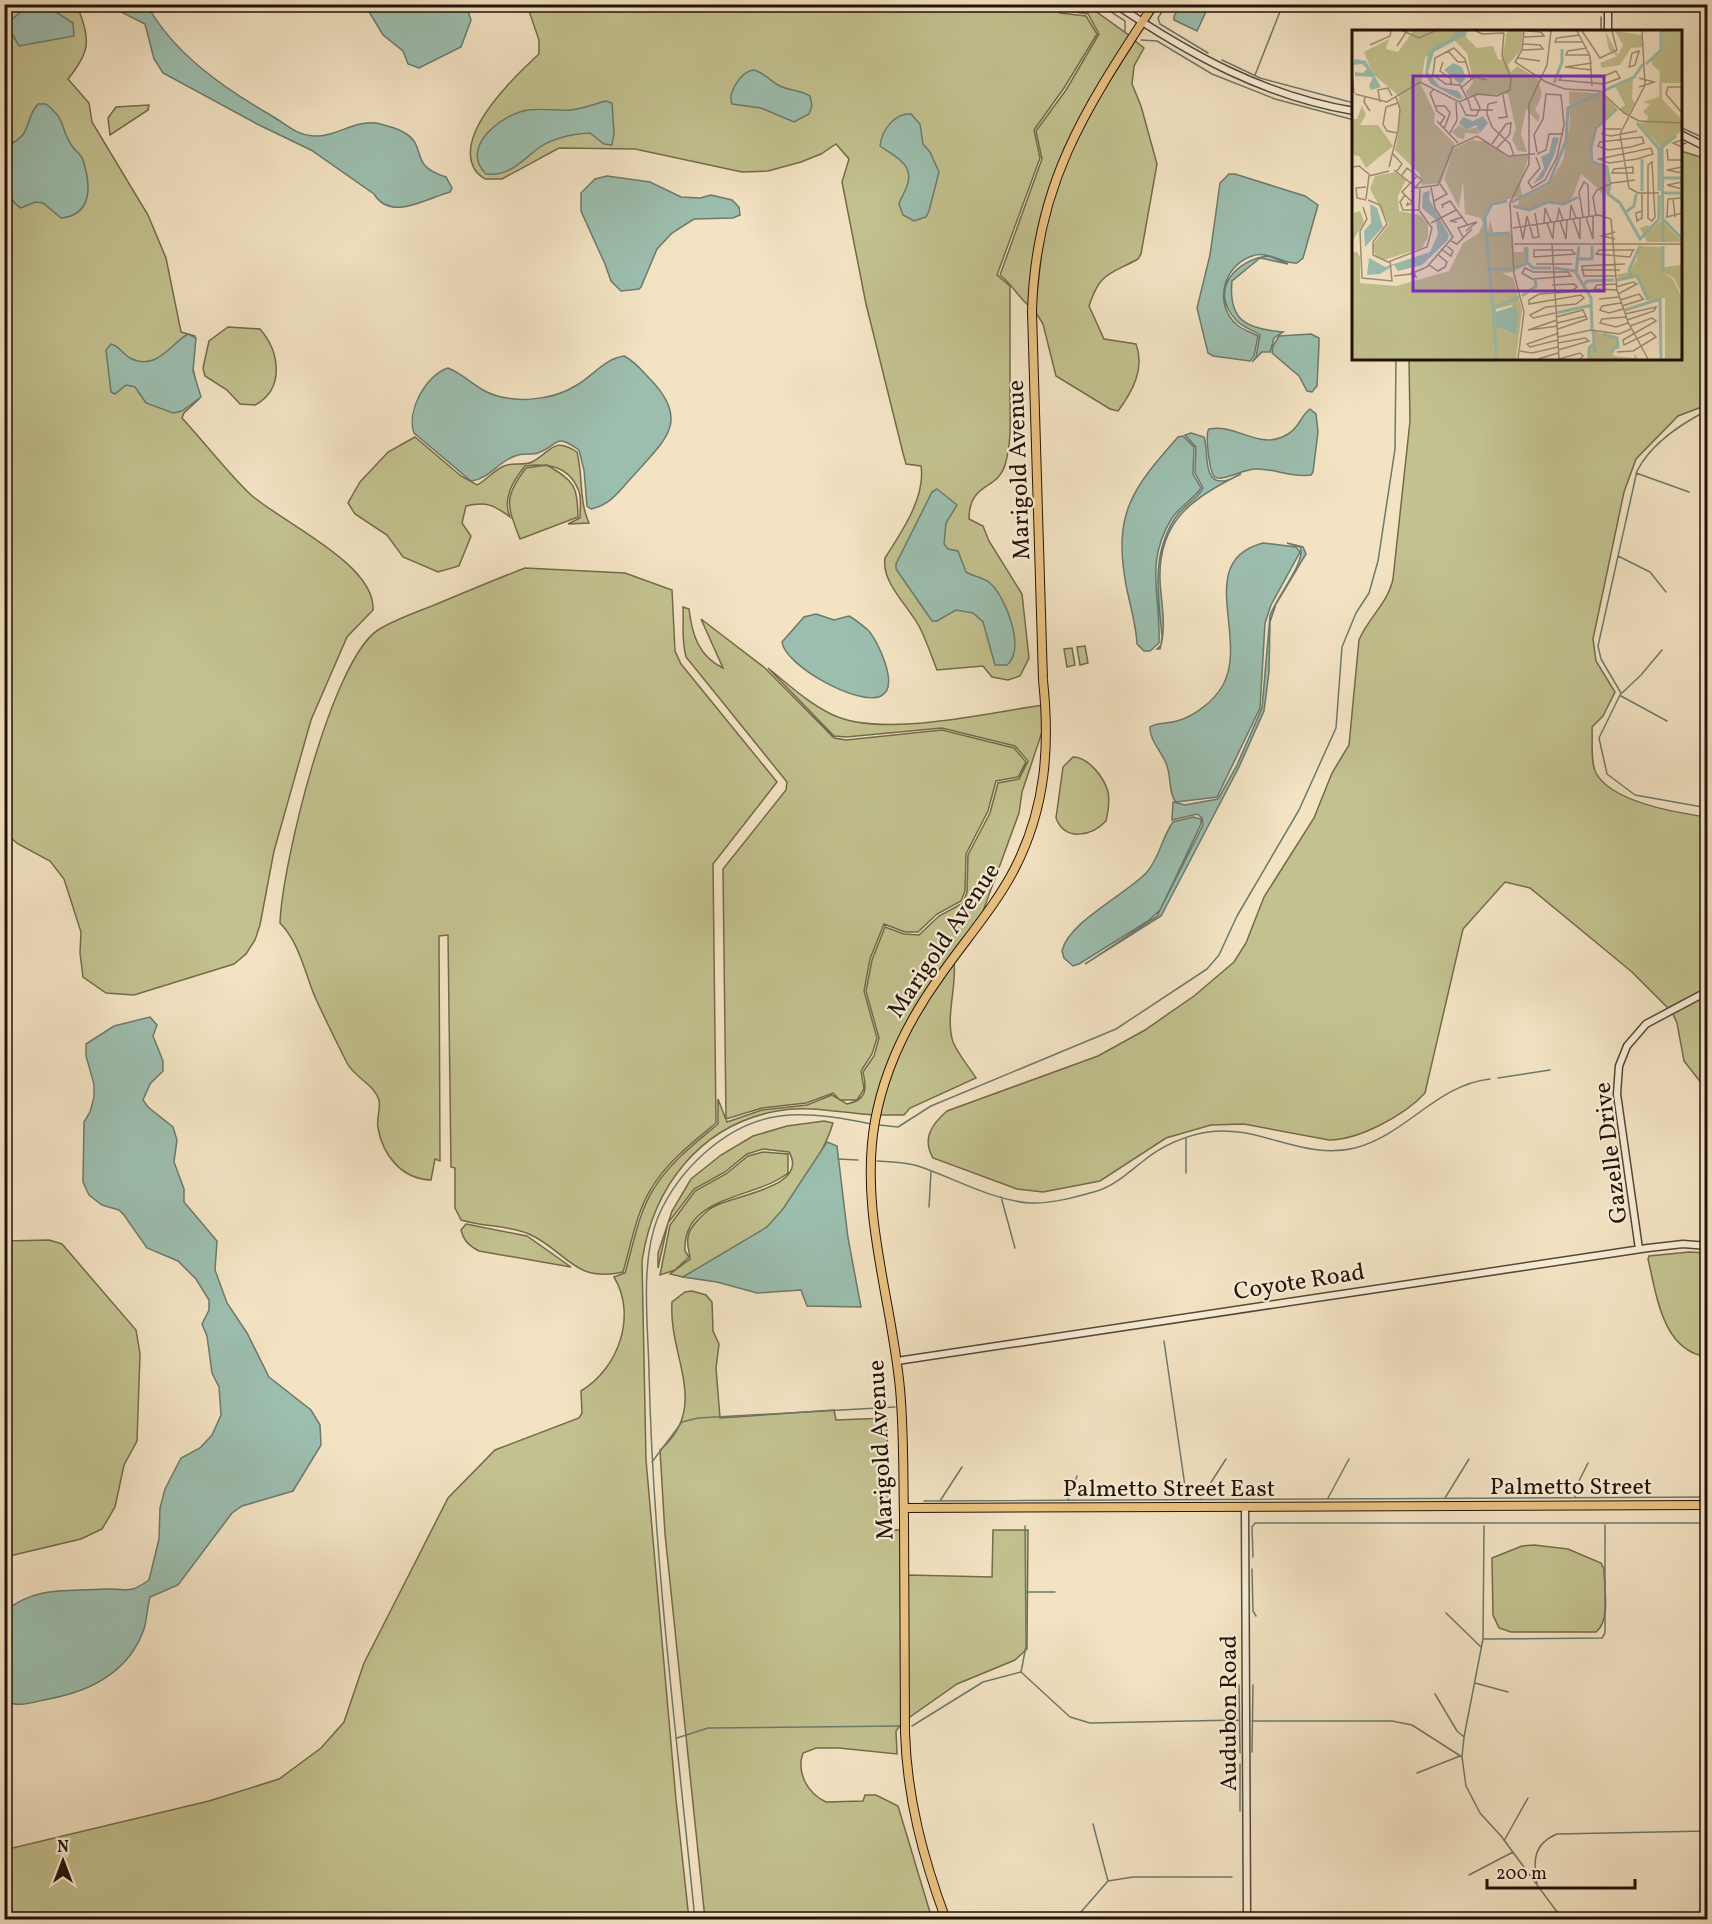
<svg xmlns="http://www.w3.org/2000/svg" width="1712" height="1924" viewBox="0 0 1712 1924" font-family="Vollkorn,serif">
<style>
.green{fill:#c2c18f;stroke:#736a4b;stroke-width:1.5}
.water{fill:#9cbeaf;stroke:#6c796c;stroke-width:1.5}
.lines{fill:none;stroke-linecap:round;stroke-linejoin:round}
.stream{stroke:#6c796c;stroke-width:1.5}
.minor-casing{stroke:#584636;stroke-width:9}
.major-casing{stroke:#241207;stroke-width:10}
.minor{stroke:#f7edd8;stroke-width:6}
.major{stroke:#eac282;stroke-width:8}
.labels{text-anchor:middle;stroke-width:4.5;stroke-linejoin:round;paint-order:stroke}
.street-label{font-size:24px;fill:#241207;stroke:#f7edd8}
.inset-river{fill:none;stroke:#9cbeaf;stroke-width:3}
.inset-road{fill:none;stroke:#a08f78;stroke-width:1.5}
.view{fill:#7b2cbf;fill-opacity:0.15;stroke:#7b2cbf;stroke-width:3}
.inset-edge{fill:none;stroke:#241207;stroke-width:3}
</style>
<rect width="100%" height="100%" fill="#f3e3c3"/>
<filter id="stains"><feTurbulence type="fractalNoise" baseFrequency=".00333" numOctaves="4"/><feColorMatrix values="0 0 0 0 .2 0 0 0 0 .09 0 0 0 0 .02 0 0 0 .5 -.17"/></filter>
<radialGradient id="worn" r=".72"><stop offset=".6" stop-color="#630" stop-opacity="0"/><stop offset="1" stop-color="#630" stop-opacity=".3"/></radialGradient>
<path class="green" d="M1054 4 1060 13 1086 16 1097 34 1064 88 1034 130 1040 158 997 275 1010 286C1010 321 1010 356 1010 392 1010 416 1012 442 1005 465 997 491 969 482 969 519L983 526 989 541 1022 594 1029 658 1020 676 1008 680 992 677 983 666 937 670C932 657 927 643 921 630 911 608 881 584 885 558 901 533 926 497 921 466L906 464 903 453 866 304 842 182 849 159 836 144 821 154 801 162 768 171 742 172 635 149 559 148 502 179H485C482 177 477 173 475 170 453 134 516 75 539 54V40L527 5Z
M4 5H80L78 8C91 40 90 52 68 79L89 103 92 122 148 215 166 258 181 332 195 336 192 363 199 399 184 413 182 418C205 443 226 471 250 494 281 522 376 564 373 610L347 637 311 720 274 851 260 925 255 940 246 954 234 964 134 995 106 993 83 977 80 953 81 932 64 879 50 861 18 844 5 833 4 239 8 236 4 225Z
M1057 5H1087L1130 36C1069 133 1036 189 1030 307 1017 296 1013 285 1000 275L1042 159 1036 131 1066 90 1099 34 1088 14 1061 10Z
M1134 40 1144 48 1134 66 1132 84 1141 106 1157 164 1141 254 1138 259C1109 275 1100 272 1089 306L1104 339 1136 344C1145 368 1133 391 1118 411L1110 409 1056 376 1043 324 1035 311 1046 214 1084 121Z
M149 105 148 110 110 135 108 118 116 107Z
M1681 151 1707 159V405L1678 416 1636 459 1624 492 1593 639 1596 661 1615 692 1603 716 1592 727C1593 740 1590 762 1596 773 1612 802 1678 813 1707 817V988L1668 1008 1632 972 1530 888 1505 882 1463 929 1425 1093C1405 1115 1359 1140 1329 1140L1244 1124 1211 1125 1166 1138 1100 1181 1043 1192 1017 1189 933 1158C922 1139 931 1125 947 1111L1098 1056 1145 1030 1194 996 1234 962 1246 943 1264 897 1314 818 1332 773 1349 745 1359 640C1368 618 1388 603 1393 579L1410 421 1409 359 1680 358Z
M228 327 260 329C280 352 285 389 255 405L240 404 227 390 205 376 203 368 209 341Z
M415 437 461 476 477 485C487 480 494 470 504 466 512 462 524 466 532 462 551 452 553 436 577 452 583 475 579 502 589 523L568 524 580 518C580 509 582 496 578 489 568 465 546 463 525 466 513 481 502 498 510 517 494 505 486 501 466 506L462 523 471 536 459 566 438 572 403 557 387 535 355 514 348 503 360 482 388 452Z
M547 465C575 482 577 485 578 517L520 539C507 505 503 498 526 468Z
M525 568 625 573 672 590 675 651 681 664 777 782 713 864 716 1123C693 1142 666 1163 651 1189 636 1213 631 1245 623 1272 573 1283 567 1251 529 1234 508 1225 483 1227 461 1220L455 1208V1168L451 1167 448 935 439 936 440 1161 435 1159 431 1180C402 1179 383 1156 378 1128 376 1119 381 1109 379 1100 374 1084 355 1078 347 1063 336 1041 325 1019 315 997 305 973 299 942 280 923 282 865 331 661 378 630 394 620 414 613 432 606 463 593 494 580 525 568Z
M683 607 689 609C692 634 698 656 723 668L701 619 765 668 834 738 846 740 942 730 1014 748 1026 762 1018 777 996 781 988 811 966 854 965 891 961 901 937 914 918 932H905L884 924 870 959 864 991 877 1038 872 1054 861 1071 864 1089 857 1100H840L833 1093 806 1103 762 1108 726 1119 723 869 786 790 787 782 686 657C681 636 684 627 683 607Z
M1085 646 1088 663 1080 665 1077 647Z
M1072 648 1075 665 1067 667 1064 649Z
M768 668C788 684 808 703 831 714 880 739 986 713 1043 705V729L1022 792 1019 813 982 914 908 1019 874 1115C841 1113 809 1105 777 1111 700 1125 653 1187 642 1261L646 1460 676 1800 689 1919H5L4 1850 209 1801 279 1779 321 1748 344 1722 364 1663 448 1498 495 1450 579 1418 582 1413 581 1391C619 1368 637 1315 614 1277L625 1273C633 1246 638 1214 653 1190 668 1164 695 1143 718 1124V1099L727 1122 762 1110 807 1105 832 1095 847 1104C867 1100 867 1089 863 1072L874 1056 879 1038 866 991 872 960 885 927 904 934 919 935 939 916 963 903 967 892 968 855 990 813 998 783 1019 779 1028 761 1015 746 942 728 846 737 834 736Z
M1073 757C1088 757 1104 777 1108 792 1110 801 1108 812 1106 821 1092 836 1065 842 1056 818L1063 767Z
M954 962C957 987 945 1017 953 1042 958 1054 969 1067 976 1078L910 1108 904 1115H879L891 1070 917 1015Z
M1707 994V1077L1702 1084 1684 1061 1677 1023 1672 1012Z
M824 1121 833 1123C824 1153 791 1207 767 1227 742 1248 710 1262 683 1277L670 1274 690 1259C690 1250 685 1244 689 1233 692 1225 703 1214 710 1209 728 1195 811 1189 789 1152L763 1149 747 1154 725 1172 694 1189 668 1223 658 1268V1253L672 1211 691 1179 721 1155 753 1136 787 1126Z
M763 1152 788 1154V1173C756 1199 682 1195 685 1251L689 1257 675 1270 660 1275 670 1225 695 1191 726 1174 748 1156Z
M466 1224 527 1236 571 1267 479 1251C470 1246 464 1242 461 1230Z
M49 1240 62 1244 136 1330 140 1354 137 1441 124 1465 115 1507 102 1529 81 1539 5 1557V1241Z
M1689 1252 1707 1253V1357C1662 1350 1657 1296 1648 1259L1649 1256Z
M692 1291 706 1295 712 1302 713 1331 719 1344 716 1368 720 1418 834 1410 836 1420 887 1418 889 1530H901L902 1723 896 1731 897 1754 839 1748H816L803 1753C796 1772 807 1793 826 1802L863 1801 865 1795H876L898 1806 932 1919H705L665 1534 660 1450C711 1406 668 1357 672 1302L685 1292Z
M993 1530H1028L1027 1649 1015 1660 957 1684 907 1719 908 1575 992 1577Z
M1534 1545 1568 1549 1601 1563 1604 1569C1604 1586 1611 1621 1596 1632H1511L1499 1628 1493 1615 1492 1558 1522 1546Z"/>
<path class="water" d="M29 5H45L73 23 74 36 19 46 8 27 9 22Z
M115 5H147C175 55 224 88 272 116 286 124 296 135 313 136 336 138 359 116 384 125 391 127 400 129 405 133 428 147 408 166 446 177L452 188 450 192C427 198 391 222 374 194L311 150 257 124 163 73 154 59 145 24 123 13Z
M365 5H466L471 20 461 47 419 68 408 64 403 51 383 35Z
M1181 5H1209L1197 31 1174 20V16Z
M753 70C765 72 771 83 782 87 792 91 801 90 810 96L812 106 809 114 794 122 761 108 732 104C727 93 741 72 753 70Z
M606 101 612 103 614 133 612 145 604 144 590 133C573 134 555 137 540 147 522 160 510 177 486 174 459 148 501 114 528 110 542 108 556 111 570 110 582 109 594 104 606 101Z
M38 104H46C67 120 60 129 72 146 75 151 81 154 83 160 91 185 93 215 61 218L43 203 35 202 21 208C2 197 2 163 8 145 33 135 24 119 38 104Z
M911 114 920 124 923 144 930 152 939 172 929 211 926 217 914 221 903 215 899 204C901 197 905 192 907 186 915 164 894 156 880 146 882 130 894 113 911 114Z
M1229 174H1235L1305 196 1318 205 1303 258 1297 263C1281 264 1269 250 1252 256 1223 266 1213 304 1237 325 1243 330 1251 332 1258 336L1254 356 1250 361 1213 356 1208 353 1197 308 1210 255 1220 183Z
M607 176 650 182 681 197 700 198 711 195 732 200 739 207 740 215 733 218 694 219 672 233 657 249 641 287 639 289 621 291 611 281 605 264 581 211V193L595 179Z
M1269 256 1288 264 1260 258 1232 281C1228 321 1247 329 1283 332L1274 338 1270 352H1262L1252 362 1256 357 1260 335C1252 329 1243 328 1236 320 1208 290 1236 259 1269 256Z
M188 334 196 338 193 371 201 397 182 411 173 413 146 403 135 387 126 385 115 394 111 392 106 350 111 344C119 346 123 354 130 358 157 372 171 343 188 334Z
M1311 334 1319 338V344L1317 386 1312 392 1307 391 1299 376 1272 353 1273 346 1279 336Z
M624 356C636 362 642 371 651 380 691 422 664 441 633 476 619 491 612 504 591 509L587 506 584 470 579 450C553 432 560 445 538 453 531 455 522 453 515 456 498 462 489 479 471 481L414 433C406 411 426 375 448 368 461 373 471 383 483 390 510 405 552 401 577 385 594 375 604 359 624 356Z
M1310 409 1316 414 1318 432 1313 472 1311 475C1292 478 1273 468 1255 469 1244 469 1222 482 1215 477 1209 473 1205 433 1209 429 1237 423 1260 452 1288 434 1299 428 1301 415 1310 409Z
M1191 433 1204 437C1209 450 1202 483 1223 481 1229 481 1235 476 1241 474 1193 497 1158 521 1160 580 1161 603 1167 626 1160 649H1157L1161 645 1162 636C1158 595 1151 555 1175 518 1182 506 1197 500 1203 488L1195 473 1196 447 1185 435Z
M1183 436 1194 447 1193 474 1201 488C1194 499 1180 506 1172 518 1144 563 1161 595 1159 643L1150 651H1144L1137 644C1136 624 1130 605 1126 585 1113 513 1132 489 1178 437Z
M937 489 957 505 946 523 944 544 948 549 958 551 966 572C974 577 984 577 991 584 1006 598 1026 649 1007 665H995L983 622 973 613 956 610 937 621H932L896 569V564L932 492Z
M1263 543 1296 547 1300 552 1271 605 1265 623 1260 708 1217 797 1176 802C1169 795 1171 777 1167 766 1163 753 1149 740 1150 727 1157 722 1168 724 1177 721 1195 716 1214 701 1223 685 1249 638 1194 561 1263 543Z
M1287 543 1303 547 1306 554 1276 604 1270 622 1269 672 1264 711 1239 767 1161 916 1085 964 1157 916 1203 825 1202 818 1197 814 1172 820 1173 802 1185 805 1218 799 1237 765 1262 708 1270 616C1275 599 1307 561 1300 547Z
M816 614 834 620 849 616C856 620 862 625 868 630 878 641 900 687 881 696 860 707 785 666 782 642L804 617Z
M1193 817 1201 819V824L1160 910 1148 921 1079 964 1073 966 1064 958 1062 951C1068 922 1127 894 1147 872 1160 857 1162 837 1173 822Z
M150 1017 157 1025 153 1036 163 1061V1071L150 1084 143 1100 148 1107 173 1127 177 1140 174 1162 184 1189V1202L217 1241 215 1270 227 1303 247 1333 269 1377 311 1410 320 1425 321 1445 293 1491 242 1506 232 1513 178 1585 150 1597C147 1608 147 1619 144 1629 129 1672 91 1691 49 1699 33 1702 19 1708 5 1701V1611C38 1585 67 1592 106 1589 128 1588 128 1595 149 1580L159 1539 160 1508 165 1489 181 1458 200 1448 212 1435 221 1415 219 1387 212 1373 207 1336 202 1324 209 1310V1300L196 1279 178 1261 147 1248 124 1215 119 1210 102 1205 89 1195 83 1182 84 1122 90 1112 94 1097V1084L86 1056V1044L114 1026Z
M827 1142 837 1146 848 1238 861 1307 807 1306 801 1290 757 1293 717 1282 683 1277 767 1227 783 1209Z"/>
<g class="lines">
<path class="stream" d="M1099 4 1125 21V32
M1167 4 1158 18 1160 24 1208 53
M1134 9 1136 4
M1601 17V32
M1141 40 1157 41 1212 74 1275 99 1354 120
M1222 60 1260 78 1354 103
M1255 75 1283 4
M1680 127 1706 139
M1700 136 1708 132
M1680 145 1686 143
M1708 410C1681 424 1651 443 1637 471L1598 646 1601 659 1621 693 1599 738 1607 774 1635 795 1708 808
M1636 473 1689 492
M1618 556 1650 572 1666 592
M1622 693 1641 675 1662 650
M1621 696 1667 721
M1498 1078 1550 1070
M879 1125 898 1127 931 1106 1116 1029 1207 969 1219 955 1237 916 1299 810 1336 728 1342 647 1356 613 1369 593 1378 561 1395 449 1396 358
M1186 1138V1173
M838 1159 858 1160
M877 1161C890 1162 905 1162 918 1166 954 1178 991 1200 1030 1203 1051 1204 1076 1197 1097 1191 1114 1186 1128 1173 1142 1162 1160 1147 1184 1136 1208 1132 1258 1124 1303 1161 1355 1148 1406 1135 1436 1085 1490 1079
M1001 1197 1015 1248
M929 1207 931 1172
M1164 1341 1187 1500
M652 1462 682 1422 698 1418 895 1407
M1708 1479V1494
M1575 1497V1489L1588 1463
M1201 1498 1226 1459
M1328 1498 1349 1459
M1445 1498 1469 1459
M1068 1500 1077 1476
M924 1501 1708 1497
M940 1501 962 1467
M1484 1526 1483 1639 1464 1737 1462 1757 1466 1786 1480 1813 1501 1836 1563 1920
M1253 1557 1252 1527 1255 1523H1708
M1252 1569 1253 1611 1256 1616
M1026 1592H1055
M1446 1613 1481 1647
M1484 1639 1602 1638 1605 1633V1525
M1021 1672 1070 1717 1090 1723 1239 1720
M1475 1683 1508 1692
M1239 1685 1240 1753
M1435 1694 1457 1731 1464 1737
M1252 1721H1392L1412 1725 1462 1757
M912 1726 983 1682 1021 1672 1026 1646 1025 1526
M677 1738 708 1728 899 1726
M1252 1752 1253 1685
M1240 1764V1811
M1417 1773 1460 1756
M1505 1839 1528 1798
M1469 1875 1513 1852
M1108 1881 1133 1877H1232
M1537 1883C1533 1861 1533 1844 1557 1834L1708 1831
M695 1920C677 1737 653 1554 649 1371 648 1324 640 1261 658 1217 678 1170 726 1123 780 1116 808 1112 843 1118 871 1124
M1074 1920 1108 1881 1093 1824"/>
<defs>
<path id="minor" d="M1115 4C1189 54 1264 96 1354 111
M1608 4V32
M1680 134 1708 148
M1639 1249 1617 1094 1619 1066 1627 1046 1646 1024 1708 991
M897 1361 1648 1248 1683 1244 1708 1246
M1245 1507 1247 1920"/>
<path id="major" d="M904 1508 1708 1505
M946 1920C923 1858 907 1798 905 1732 905 1660 905 1588 904 1516 903 1474 904 1432 900 1389 892 1300 859 1211 875 1121 885 1066 910 1017 943 972 967 938 996 905 1015 868 1046 807 1050 746 1043 680L1032 312C1035 184 1086 108 1154 4"/>
</defs>
<use href="#minor" class="minor-casing"/>
<use href="#major" class="major-casing"/>
<use href="#minor" class="minor"/>
<use href="#major" class="major"/>
</g>
<g class="labels">
<g class="street-label">
<text transform="translate(1018 470) rotate(-92)" y="8">Marigold Avenue</text>
<text transform="translate(943 940) rotate(-56)" y="8">Marigold Avenue</text>
<text transform="translate(1610 1153) rotate(-97)" y="8">Gazelle Drive</text>
<text transform="translate(1299 1281) rotate(-9)" y="8">Coyote Road</text>
<text transform="translate(880 1450) rotate(-93)" y="8">Marigold Avenue</text>
<text x="1571" y="1494">Palmetto Street</text>
<text x="1169" y="1496">Palmetto Street East</text>
<text transform="translate(1228 1713) rotate(-90)" y="8">Audubon Road</text>
</g>
</g>
<g transform="translate(1352 30)">
<rect width="330" height="330" fill="#f3e3c3"/>
<path d="M61 1H114V7L125 18 141 16 146 29 150 30 155 1H171L169 20 156 35 159 42 165 36 186 49 190 65 183 80 188 86 186 92 174 79 169 104 175 122 166 121 160 109 164 99 156 64 115 66 114 62 121 52 115 23 100 8 92 11 73 28 69 55 83 84 82 93 103 114 89 153 70 155 68 144 43 120 47 102V66L21 44 12 22 37 9 34 19 46 22ZM253 1 266 25 271 15 263 1 290 5 291 17 279 18 268 35 250 38 248 33 265 26 257 20ZM309 1H330V53H310V69L330 90V100L309 118 287 93 295 92 296 86 291 82 298 74 291 72 307 67 308 41 300 35 299 28 309 20ZM281 47 280 69 283 73 276 85 267 79 273 75 263 56ZM217 61 251 64 264 78 243 97 239 119V133L255 138 257 159 251 167 247 159 229 144 220 168 213 173 196 172 177 179 166 176 167 170 197 155 211 130 218 93ZM10 76 14 85 8 95H26L41 116 14 138 7 126 0 125V89H5ZM107 95 114 100 125 97 127 104 113 103 112 109 106 108 100 102ZM120 110 136 112 141 120 139 115 154 126 177 125 168 155 170 166 142 172 133 184 145 329H0V223L5 222 8 227V253L44 256 97 241 111 213 126 204 131 194 129 188 113 184 111 151 107 178 92 149 101 119ZM43 142 54 150 46 166 47 181 68 185 76 194V207L70 218 32 230 24 227 20 216 37 194 18 159 23 146ZM8 181 12 192 1 210 2 183ZM138 190 142 204H160L162 222H171L172 217H176L175 231 161 242 150 243 161 248 170 280 164 329H146L135 208ZM160 275 166 283 163 305 144 297V279ZM308 191 311 192 330 212H295L288 198 296 195 300 199ZM286 216 311 217V243L321 249 330 268V329H313V268L297 271 286 247 269 249 264 245 277 242 285 230ZM330 235V265L322 248 312 243V237ZM242 301 265 308 266 318 260 323 263 326 282 328 283 324 286 329H238L237 318 242 314 244 319Z" fill="#c2c18f" fill-rule="evenodd"/>
<path d="M103 1H114L115 4 82 22 76 42 88 57 106 61 111 68 107 69 79 54 73 44 76 23 82 16 101 7ZM3 29 14 31 29 57 19 60 17 56 21 47 3 46V42L11 43 15 39 10 34 0 35ZM101 33 110 37 114 48 108 54 92 40ZM131 86 136 93 128 103 124 95 114 100 107 93 111 87 121 91ZM201 107 207 108 202 126 191 148 181 154 192 138 189 127 197 123ZM78 160 77 169 97 205 95 211 70 235 46 241 42 235 28 244 15 245 17 228 33 237 78 222 86 204 84 190 70 178 71 163ZM18 174 25 178 31 197 13 217 12 201 19 193ZM163 276 167 286 164 305 144 297 143 282Z" fill="#9cbeaf"/>
<path class="inset-river" d="M294 34 309 20V1M202 53 210 32V19M251 61 282 47 291 34M285 93 307 119V161M290 129V161M310 148H330M258 153 255 137 240 132 239 118 244 98 265 79M258 155 256 164 268 173 288 209 307 189V165M310 163H330M160 172 197 153 214 111 216 78 248 63M161 176 177 180 196 172 212 174 226 167M274 182 282 176 284 164M312 190 330 209M134 208 139 204 158 203M311 212 310 117 324 106M227 216 224 243 239 268 240 299M311 216V243M227 229H240V216M176 233 181 238H199M164 238 175 233V217M202 238 223 241M138 239H160M280 248 277 240 288 216M265 250 285 246 296 270M232 255 235 251 262 250M170 266 184 256 183 250M141 278 167 267M273 280 308 269 309 329M204 283 240 275M241 301 243 323M251 304 265 308 266 317H261L260 323M145 329 133 187 140 174 155 171M237 329V318L242 313"/>
<path class="inset-road" d="M51 1 67 8 83 1M124 1 130 4 152 3M172 1 170 20 163 32 194 52 213 59 248 61 272 83 287 91 330 93M225 1 238 26 240 56M230 1 248 28 265 20 260 1M290 1 293 55 268 104 277 158 286 163H307M152 3 150 26 159 48 158 60M227 5 205 8 203 12H231M172 7 192 6 189 2 175 1M18 15 38 6 39 1M45 16 55 1M235 18 216 21 214 25H238M170 20 191 19 188 15 171 14M96 21 106 32H113M287 21 283 35 277 37 280 23ZM166 28 188 31M91 32 88 41 99 49V54M240 33 213 37 240 40M264 41 268 48 252 54 207 50 211 46 250 47ZM0 44 2 63M287 48 302 52 287 57M330 57H316L314 64 330 83M109 58 122 47 135 50M82 59 78 63 85 81 93 87 88 94M3 64 35 72 68 52 107 72 125 64 145 66 158 60M13 67 12 72 18 81 15 77M28 72 26 60 36 58 40 66M117 72 108 55 94 54 81 45 83 28 102 18 113 29 119 49M117 72 119 80H141M145 72 136 74 135 84 140 97 158 114 162 126M108 73 114 85 124 86 128 78 122 65M84 76H93L98 83 92 99M146 88 155 87 151 65M85 91 106 113M269 99H253L250 104 259 106 285 101M46 103 35 101 31 94 34 77 46 73M98 103 105 90 104 72M290 107 292 113 279 117 256 120 246 116 248 112ZM330 110 321 113 330 117M140 114 154 94 159 93 158 104 145 118M299 118 301 124 285 129 257 133 247 129ZM315 119 316 130H330M40 123 50 134 45 141M185 124 194 120 197 104H211M184 127 188 138 176 152 180 158 193 150 205 127 212 95 209 65 194 64 191 89 182 105 185 122M300 132 303 187 300 191 296 188V135ZM0 137 7 136 18 145M37 137 46 101 48 79 44 67M281 137V143H260L262 139ZM330 137 315 140 330 143M42 140 65 158 86 155 101 117 125 106 156 126 183 124M50 145 55 138 70 150 59 162M330 152 315 155 330 159M290 163V188L285 191 284 183 290 181M53 165 48 172 51 180H67M321 168 323 187M330 168 316 169 315 187 330 183M14 169 17 146 37 141M14 170 5 168 4 158 14 157M16 170 28 175 35 194 21 212V225L36 232 75 217 80 198 67 180 68 159M82 171 95 164 88 154M56 172 55 175 61 173 50 162 65 146M11 177 15 189 8 201 10 248 40 251 38 231M91 178 90 175 98 171 115 194M165 182 171 209 175 186 181 208 187 207 183 183M244 185 241 167 245 160 260 153 283 150M231 187 227 162 232 152 236 155 237 186M234 187 241 209V186M218 189 219 175 224 188M221 189 228 209V188M205 191 207 179 211 190M208 191 214 209 215 190M105 192 98 191 111 187M79 193 104 180M192 193 193 178 199 192M195 193 201 209 202 192M161 198 247 185 259 189 265 260 276 292 296 329M263 202 250 206 263 209M111 207 106 198 125 192 114 201M99 211 105 214 120 199M162 214H330M200 214 207 329M89 219 99 226 101 221 95 216M182 220H220L223 224 182 227ZM281 220 278 227 244 224 247 220H283M184 234H220M77 235 86 241 93 237 95 232 85 224M173 238 181 242H216L219 246 180 249 170 243ZM229 240H268M63 242 75 237 101 207 83 178 79 157M42 246 59 244 61 239 64 247 59 244M263 246H232L230 236 273 234M264 254 245 255 242 259 265 260M200 255 222 254 225 257 218 262 187 264 177 270V274L229 265 232 268 224 274 194 277 178 285 181 288 203 283M264 257 281 252 285 254 266 264M247 269 267 267M268 270 287 264 291 269M269 273 250 276 248 280 257 283 271 279M270 276 292 269M273 284 304 277 302 281 275 290M204 287 231 280 235 289 206 299M274 287 250 289 248 293 264 297 276 293M205 290 176 300 206 296M205 293 234 286M206 307 239 300 267 304 279 299M206 310 178 317 175 314 207 303M206 320 237 311 233 308 206 313M168 321 180 323 206 317M265 322 281 321 304 307 299 302 272 315 271 310 304 291 300 288 278 296M166 329 172 282 162 244 158 173 177 134V74L195 35 199 1M186 329 206 323M207 329 228 323 231 326 228 329"/>
<path class="view" d="M61 46H252V261H61Z"/>
<rect width="330" height="330" class="inset-edge"/>
</g>
<rect width="1712" height="1924" fill="none" stroke="#f3e3c3" stroke-width="24"/>
<rect x="6" y="6" width="1700" height="1912" fill="none" stroke="#241207" stroke-width="3"/>
<rect x="12" y="12" width="1688" height="1900" fill="none" stroke="#241207" stroke-width="1.5"/>
<g transform="translate(63 1861)" stroke="#f7edd8" stroke-width="4.5" paint-order="stroke">
<path d="M0-4.5L10 22L0 15L-10 22Z" fill="#241207"/>
<text y="-9" font-size="16" font-weight="bold" text-anchor="middle" fill="#241207">N</text>
</g>
<path d="M1487 1879v9h148v-9" fill="none" stroke="#241207" stroke-width="3"/>
<text x="1496" y="1879" font-size="18" fill="#241207" stroke="#f7edd8" stroke-width="4.5" paint-order="stroke">200 m</text>
<rect width="100%" height="100%" filter="url(#stains)"/>
<rect width="100%" height="100%" fill="url(#worn)"/>
</svg>
